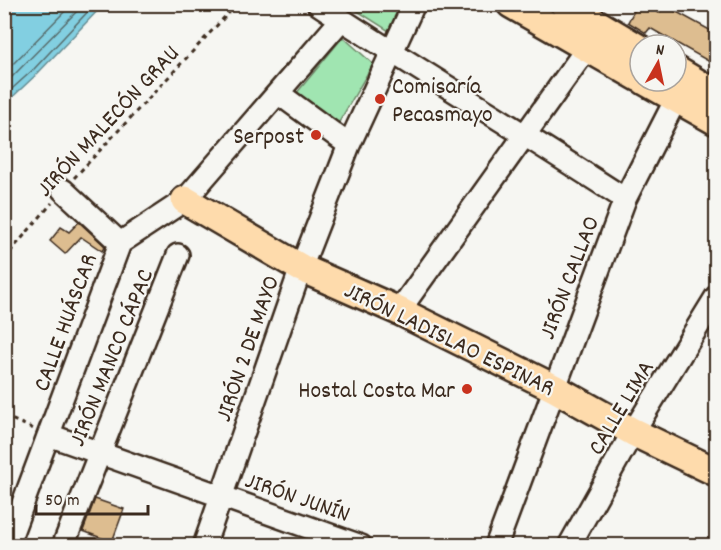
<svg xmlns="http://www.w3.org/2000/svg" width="721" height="550" viewBox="0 0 721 550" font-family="Dekko,sans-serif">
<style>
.green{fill:#a0e5b1;stroke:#6e8868;stroke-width:1.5}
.water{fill:#82cfe1;stroke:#668d93;stroke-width:1.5}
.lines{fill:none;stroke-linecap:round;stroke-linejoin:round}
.shore{stroke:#576c6c;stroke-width:1.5}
.building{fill:#ddbd90;stroke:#3b2a1e;stroke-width:1.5}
.minor-casing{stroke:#3b2a1e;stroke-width:26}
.major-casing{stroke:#3b2a1e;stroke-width:32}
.path{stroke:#3b2a1e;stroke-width:3;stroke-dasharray:4.5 4.5;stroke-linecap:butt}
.minor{stroke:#f6f6f2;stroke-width:21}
.major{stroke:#fedbac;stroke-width:27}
.poi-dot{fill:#c8321e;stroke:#f6f6f2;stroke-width:2}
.labels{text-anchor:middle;stroke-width:4.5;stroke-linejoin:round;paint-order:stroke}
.poi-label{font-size:24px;fill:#3b2a1e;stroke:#f6f6f2;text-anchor:end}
.street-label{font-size:24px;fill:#3b2a1e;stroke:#f6f6f2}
</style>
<rect width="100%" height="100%" fill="#f6f6f2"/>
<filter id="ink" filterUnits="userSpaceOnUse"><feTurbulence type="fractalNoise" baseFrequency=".0167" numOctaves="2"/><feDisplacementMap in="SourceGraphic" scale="12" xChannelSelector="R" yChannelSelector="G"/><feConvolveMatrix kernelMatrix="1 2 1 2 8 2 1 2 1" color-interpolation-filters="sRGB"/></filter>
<g filter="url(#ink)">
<path class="green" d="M348 5H403L389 31Z
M343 37 373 64 338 124 295 95Z"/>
<path class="water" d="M5 4 103 5 38 73 5 104Z"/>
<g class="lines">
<path class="shore" d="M4 73 72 4
M4 85 84 4
M4 96 34 69 95 4"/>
</g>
<path class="building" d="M638 4H643L659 13 664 5 717 34V66L650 28 646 33 628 22Z
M79 222 105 246 102 251 81 237 65 254 50 241 61 227 69 232Z
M95 499 124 509 112 542 83 531Z"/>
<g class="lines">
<defs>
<path id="minor" d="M318 4C419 71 524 133 625 199
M278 93 349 145
M63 190 120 243
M399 311 587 48
M49 435 361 546
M7 546 120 243 185 200 341 20
M63 546 178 255
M204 546 301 268 349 145 414 4
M496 546 625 199 676 99
M569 546 633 432 716 297"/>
<path id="major" d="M511 4 640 78
M564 4 640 49
M676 70 716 94
M645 81 716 121
M185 200 301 268 399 311 554 388 633 432 716 472"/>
</defs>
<use href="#minor" class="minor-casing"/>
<use href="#major" class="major-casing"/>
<path class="path" d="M74 178 237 4
M4 259 52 203
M4 416 34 429"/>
<use href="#minor" class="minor"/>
<use href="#major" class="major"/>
</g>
</g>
<g class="poi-dot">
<circle cx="380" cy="99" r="6"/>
<circle cx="316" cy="135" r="6"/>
<circle cx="467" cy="389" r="6"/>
</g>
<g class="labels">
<g class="poi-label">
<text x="392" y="93" text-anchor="start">Comisaría<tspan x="392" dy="28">Pecasmayo</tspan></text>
<text x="304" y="143">Serpost</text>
<text x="455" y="397">Hostal Costa Mar</text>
</g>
<g class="street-label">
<text transform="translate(107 120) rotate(-47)" y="8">JIRÓN MALECÓN GRAU</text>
<text transform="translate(568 277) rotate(-69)" y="8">JIRÓN CALLAO</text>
<text transform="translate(64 322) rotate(-70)" y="8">CALLE HUÁSCAR</text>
<text transform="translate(450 338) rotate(26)" y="8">JIRÓN LADISLAO ESPINAR</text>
<text transform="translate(246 348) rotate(-71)" y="8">JIRÓN 2 DE MAYO</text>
<text transform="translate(110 357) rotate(-68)" y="8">JIRÓN MANCO CÁPAC</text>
<text transform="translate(620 407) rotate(-59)" y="8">CALLE LIMA</text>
<text transform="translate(298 496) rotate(19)" y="8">JIRÓN JUNÍN</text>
</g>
</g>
<rect width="721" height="550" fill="none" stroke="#f6f6f2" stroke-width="24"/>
<rect x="12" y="12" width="697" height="526" fill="none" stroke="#3b2a1e" stroke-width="2" filter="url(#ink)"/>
<g transform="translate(658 63) rotate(9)"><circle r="28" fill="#f6f6f2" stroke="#aba49d" stroke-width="1.5"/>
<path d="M0-4.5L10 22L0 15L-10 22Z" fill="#c8321e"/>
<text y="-9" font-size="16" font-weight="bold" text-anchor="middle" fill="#3b2a1e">N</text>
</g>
<path d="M36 505v9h112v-9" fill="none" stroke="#3b2a1e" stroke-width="3"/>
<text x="45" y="505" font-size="18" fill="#3b2a1e" stroke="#f6f6f2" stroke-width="4.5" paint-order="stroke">50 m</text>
</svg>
